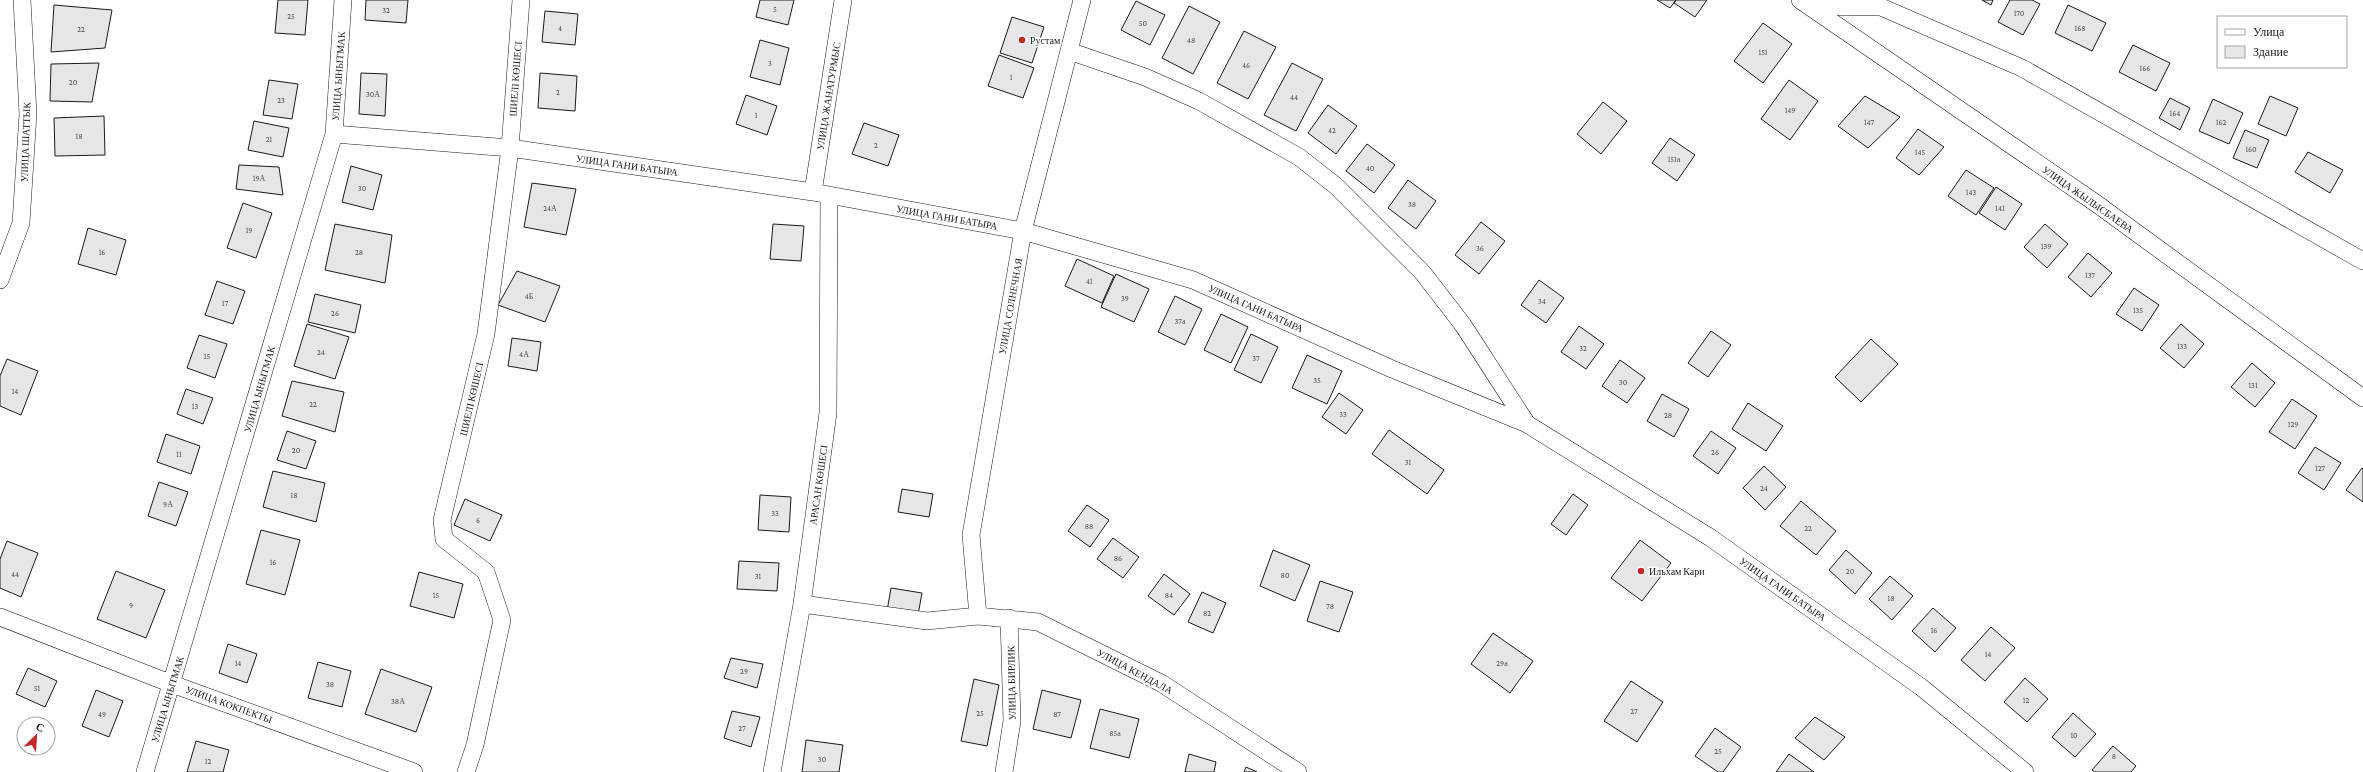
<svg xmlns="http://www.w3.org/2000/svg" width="2363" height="772" viewBox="0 0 2363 772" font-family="'Crimson Pro',serif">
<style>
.building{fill:#e6e6e6;stroke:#1a1a1a}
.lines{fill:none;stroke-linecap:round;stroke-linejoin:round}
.street-casing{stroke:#1a1a1a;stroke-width:18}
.street{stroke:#fff;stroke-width:17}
.poi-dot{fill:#c62828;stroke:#fff;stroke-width:1.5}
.labels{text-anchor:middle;stroke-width:3;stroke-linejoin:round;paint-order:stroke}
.number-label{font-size:8px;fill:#4d4d4d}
.poi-label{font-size:10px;fill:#1a1a1a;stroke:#fff;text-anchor:start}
.street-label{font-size:10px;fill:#1a1a1a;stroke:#fff}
</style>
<rect width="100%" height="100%" fill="#fff"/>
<path class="building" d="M278 0H308L305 35 275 33Z
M366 0H408L406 23 365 20Z
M760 0H794L788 25 756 17Z
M1657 0H1676L1670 8Z
M1676 0H1707L1695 17 1674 3Z
M1982 0H1993L1991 5Z
M2010 0H2032L2040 4 2023 35 1998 22Z
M1136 1 1165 15 1150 45 1121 30Z
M54 5 112 10 105 48 51 52Z
M2068 5 2106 23 2092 51 2055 33Z
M1189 6 1220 22 1193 74 1162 58Z
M545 11 578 14 575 45 542 42Z
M1012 17 1044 27 1032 63 1000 53Z
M1763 23 1792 44 1763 83 1734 61Z
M1244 31 1276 47 1248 99 1217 83Z
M760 40 789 48 780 85 750 77Z
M2133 45 2170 63 2156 91 2119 72Z
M999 55 1034 68 1023 98 988 86Z
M99 63 92 102 50 101 51 64Z
M1292 63 1323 79 1296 131 1264 115Z
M361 73 387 74 385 116 359 114Z
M540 73 577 76 575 111 538 108Z
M269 80 298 84 292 119 263 115Z
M1789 80 1818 101 1790 140 1761 119Z
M746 95 777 106 767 135 736 124Z
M1865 96 1900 117 1868 148 1838 126Z
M2270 96 2298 108 2286 136 2258 124Z
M2170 98 2190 108 2180 130 2159 118Z
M2213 99 2243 113 2229 144 2199 131Z
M1603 102 1627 121 1601 154 1577 134Z
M1328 105 1357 126 1336 154 1308 133Z
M104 116 105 155 55 156 54 118Z
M254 121 289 128 283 157 248 150Z
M864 123 899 135 888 166 852 154Z
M1918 129 1944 147 1919 175 1896 158Z
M2245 130 2269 140 2257 168 2233 158Z
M1670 138 1695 155 1677 181 1652 163Z
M1367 144 1395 165 1374 193 1346 171Z
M2308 152 2343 170 2330 193 2295 172Z
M239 165 279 167 283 195 236 189Z
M351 166 382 175 373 210 342 202Z
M1966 170 1994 188 1976 215 1948 196Z
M1408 180 1436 201 1416 229 1388 208Z
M532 183 576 189 566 235 524 227Z
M1996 187 2022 204 2005 230 1979 213Z
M243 203 272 213 256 258 227 248Z
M1481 222 1505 241 1479 274 1455 255Z
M335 224 392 235 385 283 325 270Z
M773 224 804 226 801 261 770 259Z
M2045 224 2068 244 2047 268 2024 247Z
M88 228 126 240 116 275 78 264Z
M2088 253 2112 273 2091 297 2068 277Z
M1077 259 1114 276 1102 303 1065 286Z
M517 271 560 286 545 322 498 305Z
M1116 274 1149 289 1134 322 1101 307Z
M1539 280 1564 298 1546 323 1521 305Z
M217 281 245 291 233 324 205 315Z
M2134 288 2159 305 2142 331 2116 314Z
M315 294 361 305 355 333 308 322Z
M1175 296 1202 309 1185 345 1158 332Z
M1221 314 1248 327 1231 363 1204 350Z
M307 324 349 337 335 379 294 366Z
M2181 324 2204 344 2184 368 2160 348Z
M1579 326 1604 344 1586 369 1561 352Z
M1711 331 1731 345 1708 377 1688 363Z
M1251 334 1278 347 1261 383 1234 370Z
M199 335 227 344 215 378 187 368Z
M512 338 541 342 537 371 508 366Z
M1871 339 1898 364 1861 402 1835 377Z
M1307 355 1342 371 1327 404 1292 388Z
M7 359 38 371 21 415 0 406V376Z
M1620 360 1645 378 1627 403 1602 386Z
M2252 363 2275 383 2255 407 2231 387Z
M292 381 344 392 335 432 282 416Z
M186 389 213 398 203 424 177 414Z
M1339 393 1363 410 1346 434 1322 417Z
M1662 394 1689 409 1674 437 1647 421Z
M2292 399 2317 416 2295 449 2269 432Z
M1748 403 1783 426 1766 451 1732 429Z
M1389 430 1444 470 1427 494 1372 454Z
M287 431 316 441 306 469 277 460Z
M1711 431 1736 448 1718 474 1693 456Z
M166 434 200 446 191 474 157 462Z
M2315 447 2341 463 2324 490 2298 473Z
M1764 466 1786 487 1765 510 1743 488Z
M2362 468 2363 469V502L2346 490Z
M273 471 325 483 316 522 263 507Z
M159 482 188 492 176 526 148 516Z
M902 489 933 494 929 517 898 512Z
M1573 494 1588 505 1566 535 1551 524Z
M760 495 791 497 789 532 758 530Z
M465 499 502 515 490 541 454 525Z
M1801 501 1836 531 1816 555 1780 526Z
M1087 505 1109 520 1090 547 1068 531Z
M261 530 300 540 285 595 246 584Z
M1113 538 1139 557 1123 578 1097 559Z
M1640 540 1671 563 1642 601 1611 578Z
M7 541 38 553 21 597 0 588V559Z
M1273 550 1310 565 1295 601 1260 586Z
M1846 550 1872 573 1855 594 1829 570Z
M739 561 779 563 777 591 737 589Z
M116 571 165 590 146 638 97 619Z
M419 572 463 584 454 618 410 606Z
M1164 574 1190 594 1174 615 1148 596Z
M1890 576 1913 596 1892 620 1869 599Z
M1320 581 1353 592 1339 632 1307 621Z
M891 588 922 593 918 615 887 611Z
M1202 592 1226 603 1213 633 1188 622Z
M1933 608 1956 628 1935 652 1912 631Z
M1991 627 2015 648 1985 681 1961 660Z
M1493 633 1533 661 1510 693 1471 664Z
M228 644 257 654 247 683 219 673Z
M731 658 763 664 757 688 724 678Z
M318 662 351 671 342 707 308 698Z
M28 668 57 681 45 707 16 694Z
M381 669 432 687 416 732 365 714Z
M2025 678 2048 699 2027 722 2004 702Z
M974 679 999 685 987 746 961 741Z
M1631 681 1663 702 1637 742 1604 721Z
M96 690 123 701 109 737 82 726Z
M1042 690 1081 700 1071 738 1033 729Z
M1100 709 1139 719 1129 758 1090 748Z
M732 711 760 717 751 747 724 738Z
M2073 713 2096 734 2075 757 2052 737Z
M1815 717 1845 737 1824 760 1795 738Z
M1715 728 1741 747 1723 772H1718L1695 756Z
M806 740 843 745 839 772H802Z
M196 741 229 750 223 772H187Z
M2113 746 2136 766 2131 772H2095L2092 770Z
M1189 754 1216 762 1214 772H1185Z
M1789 754 1814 772H1776Z
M1246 767 1257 772H1244Z"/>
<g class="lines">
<defs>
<path id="street" d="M1800 0 2097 204 2363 398
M1809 6 1881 7 2022 68 2363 261
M1069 51 1145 77 1199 101 1299 157 1336 186 1423 273 1463 325 1527 424
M334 134 510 148 813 192 1023 231 1193 280 1392 369 1527 424 1711 538 1921 687 2025 772
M813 192 843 0
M0 280 21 223 28 114 22 0
M802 604 927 621 978 616 1038 622 1161 683 1298 772
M978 616 971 535 1023 231 1082 0
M0 617 172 684 414 772
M145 772 334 134 343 0
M466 772 475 745 502 620 486 572 444 539 442 520 486 334 510 148 521 0
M772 772 802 604 828 413 829 195
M1004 772 1012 721 1009 618"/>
</defs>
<use href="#street" class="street-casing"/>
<use href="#street" class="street"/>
</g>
<g class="poi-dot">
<circle cx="1022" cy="40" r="4"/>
<circle cx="1641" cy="571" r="4"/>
</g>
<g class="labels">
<g class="number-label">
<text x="775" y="12">5</text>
<text x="386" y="13">32</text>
<text x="2019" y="16">170</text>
<text x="291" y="19">25</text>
<text x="1143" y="26">50</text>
<text x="560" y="31">4</text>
<text x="2080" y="31">168</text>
<text x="81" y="32">22</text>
<text x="1191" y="43">48</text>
<text x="1763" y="55">151</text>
<text x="770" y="66">3</text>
<text x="1246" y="68">46</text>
<text x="2145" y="71">166</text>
<text x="1011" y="80">1</text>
<text x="73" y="85">20</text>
<text x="558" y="95">2</text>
<text x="373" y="97">30А</text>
<text x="1294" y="100">44</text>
<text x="281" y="103">23</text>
<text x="1790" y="113">149</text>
<text x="2175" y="116">164</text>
<text x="756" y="118">1</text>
<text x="1869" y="125">147</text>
<text x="2221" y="125">162</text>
<text x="1332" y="133">42</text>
<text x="79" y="139">18</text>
<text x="269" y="142">21</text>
<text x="876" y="148">2</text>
<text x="2251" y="152">160</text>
<text x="1920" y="155">145</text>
<text x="1674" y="162">151а</text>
<text x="1370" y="171">40</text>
<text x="259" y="181">19А</text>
<text x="362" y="191">30</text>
<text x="1971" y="195">143</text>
<text x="1412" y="207">38</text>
<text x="550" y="211">24А</text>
<text x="2000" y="211">141</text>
<text x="249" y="233">19</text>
<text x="2046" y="249">139</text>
<text x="1480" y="251">36</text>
<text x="102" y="255">16</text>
<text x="359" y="255">28</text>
<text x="2090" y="278">137</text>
<text x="1089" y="284">41</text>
<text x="529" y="299">4Б</text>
<text x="1125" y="301">39</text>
<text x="1542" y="304">34</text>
<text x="225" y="306">17</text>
<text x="2138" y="313">135</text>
<text x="335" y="316">26</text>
<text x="1180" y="324">37а</text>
<text x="2182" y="349">133</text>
<text x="1583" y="351">32</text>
<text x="321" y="355">24</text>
<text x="524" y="357">4А</text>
<text x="207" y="359">15</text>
<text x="1256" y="361">37</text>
<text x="1317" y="383">35</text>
<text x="1623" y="385">30</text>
<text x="2253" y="388">131</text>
<text x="15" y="394">14</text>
<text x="313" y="407">22</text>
<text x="195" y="409">13</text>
<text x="1343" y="417">33</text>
<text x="1668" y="418">28</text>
<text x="2293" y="427">129</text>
<text x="296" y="453">20</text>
<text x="1715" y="455">26</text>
<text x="179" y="457">11</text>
<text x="1408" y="465">31</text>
<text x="2320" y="471">127</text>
<text x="1764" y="491">24</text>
<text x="294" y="498">18</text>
<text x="168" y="507">9А</text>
<text x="775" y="516">33</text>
<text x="478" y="523">6</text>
<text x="1089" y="529">88</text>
<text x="1808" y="531">22</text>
<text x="1118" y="561">86</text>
<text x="273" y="565">16</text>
<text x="1850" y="574">20</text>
<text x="15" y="577">44</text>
<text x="1285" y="578">80</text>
<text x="758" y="579">31</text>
<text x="436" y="598">15</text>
<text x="1169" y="598">84</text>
<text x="1891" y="601">18</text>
<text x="131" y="608">9</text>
<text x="1330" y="609">78</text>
<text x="1207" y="616">82</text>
<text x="1934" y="633">16</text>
<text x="1988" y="657">14</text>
<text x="238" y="666">14</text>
<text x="1502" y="666">29а</text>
<text x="744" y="674">29</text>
<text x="330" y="687">38</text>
<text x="37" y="691">51</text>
<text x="2026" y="703">12</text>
<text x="398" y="704">38А</text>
<text x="1634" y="714">27</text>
<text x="980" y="716">25</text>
<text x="102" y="717">49</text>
<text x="1057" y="717">87</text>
<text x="742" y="731">27</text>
<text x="1115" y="736">85а</text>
<text x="2074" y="738">10</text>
<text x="1718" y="754">25</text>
<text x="2114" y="759">8</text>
<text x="822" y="762">30</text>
<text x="208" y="764">12</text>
</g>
<g class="poi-label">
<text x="1030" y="44">Рустам</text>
<text x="1649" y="575">Ильхам Кари</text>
</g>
<g class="street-label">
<text transform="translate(338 76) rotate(-86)" y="4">УЛИЦА ЫНЫТМАК</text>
<text transform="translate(515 79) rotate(-86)" y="4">ШИЕЛІ КӨШЕСІ</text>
<text transform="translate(828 96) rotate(-81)" y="4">УЛИЦА ЖАНАТУРМЫС</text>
<text transform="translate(25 142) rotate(-88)" y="4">УЛИЦА ШАТТЫК</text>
<text transform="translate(627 165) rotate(8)" y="4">УЛИЦА ГАНИ БАТЫРА</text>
<text transform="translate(2088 199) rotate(35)" y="4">УЛИЦА ЖЫЛЫСБАЕВА</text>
<text transform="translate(947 217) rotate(10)" y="4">УЛИЦА ГАНИ БАТЫРА</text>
<text transform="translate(1010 306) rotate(-80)" y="4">УЛИЦА СОЛНЕЧНАЯ</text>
<text transform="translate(1256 308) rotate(24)" y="4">УЛИЦА ГАНИ БАТЫРА</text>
<text transform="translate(259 389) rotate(-74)" y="4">УЛИЦА ЫНЫТМАК</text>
<text transform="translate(471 399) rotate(-77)" y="4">ШИЕЛІ КӨШЕСІ</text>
<text transform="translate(818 485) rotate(-82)" y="4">АРАСАН КӨШЕСІ</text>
<text transform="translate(1783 589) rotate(35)" y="4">УЛИЦА ГАНИ БАТЫРА</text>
<text transform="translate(1135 671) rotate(28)" y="4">УЛИЦА КЕНДАЛА</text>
<text transform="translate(1011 683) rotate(-91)" y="4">УЛИЦА БИРЛИК</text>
<text transform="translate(167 699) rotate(-73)" y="4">УЛИЦА ЫНЫТМАК</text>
<text transform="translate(229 704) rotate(20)" y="4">УЛИЦА КОКПЕКТЫ</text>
</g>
</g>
<rect x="2217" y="16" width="130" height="52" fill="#ffffff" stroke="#a3a3a3"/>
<rect x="2225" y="29" width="20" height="6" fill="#ffffff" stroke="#a3a3a3"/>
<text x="2253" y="36" font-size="12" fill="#1a1a1a">Улица</text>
<rect x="2225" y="46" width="20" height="12" fill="#e6e6e6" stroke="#a3a3a3"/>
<text x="2253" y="56" font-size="12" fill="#1a1a1a">Здание</text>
<g transform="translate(36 736) rotate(25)"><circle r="19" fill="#ffffff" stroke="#a3a3a3"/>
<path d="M0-3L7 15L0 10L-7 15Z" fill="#c62828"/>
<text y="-6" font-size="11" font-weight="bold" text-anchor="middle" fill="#1a1a1a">С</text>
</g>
</svg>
